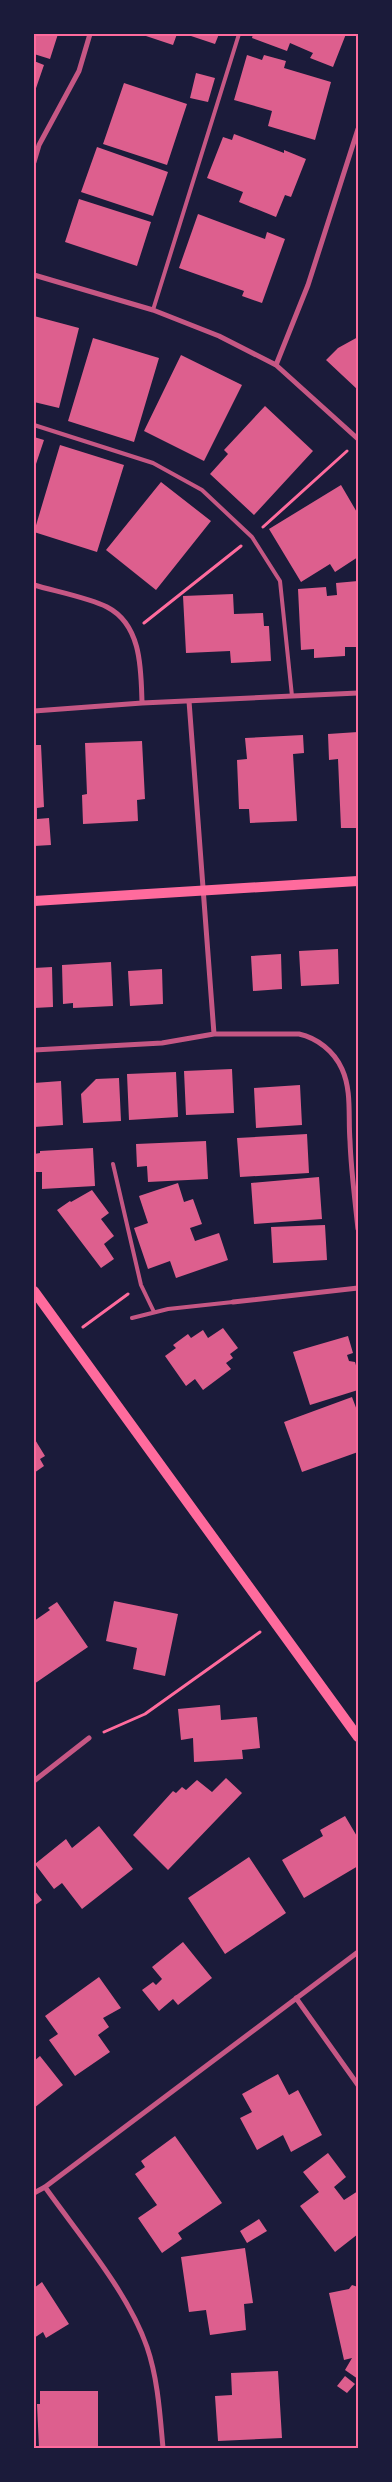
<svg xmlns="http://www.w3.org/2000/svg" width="392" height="2482" viewBox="0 0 392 2482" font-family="Raleway,sans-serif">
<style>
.building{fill:#dd5f8e}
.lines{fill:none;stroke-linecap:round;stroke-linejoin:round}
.path{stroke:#ff6b9d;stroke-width:3}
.service{stroke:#c65784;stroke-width:4}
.minor{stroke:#c65784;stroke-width:5}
.secondary{stroke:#ff6b9d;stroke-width:10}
.neatline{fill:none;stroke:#ff6b9d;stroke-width:2}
</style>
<rect width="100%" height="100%" fill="#1b1b3a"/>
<path class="building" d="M34 34H58L50 59 34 54Z
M140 34H177L173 45Z
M185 34H219L215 44Z
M253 34H346L333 67 310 58 313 53 290 43 287 51 252 38Z
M247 55 262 60 264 55 286 61 284 68 331 82 315 140 268 126 272 111 234 100Z
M34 61 44 65 34 94Z
M196 73 215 78 208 102 190 98Z
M124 83 187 104 167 165 103 144Z
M234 134 284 153V150L306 159 291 197 285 195 276 217 239 202 243 192 207 178 223 137 232 140Z
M97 147 168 172 153 216 81 192Z
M79 199 151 222 137 266 65 242Z
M198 214 265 239 267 232 285 239 262 303 242 296 244 291 179 268Z
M34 316 79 328 59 408 34 402Z
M358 337V390L326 360 338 348Z
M93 338 159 358 134 442 68 421Z
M181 355 242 385 204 461 144 431Z
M265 406 313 451 254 515 210 474 228 454 224 450Z
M34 437 44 440 34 470Z
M60 445 124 465 97 552 34 532Z
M161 482 211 521 156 590 106 550Z
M341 485 358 514V557L335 572 330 564 301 582 269 529Z
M358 581V647H345V656L314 658V649L301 650 298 589 326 587 327 596 337 595 336 583Z
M233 594 234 614 263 613 264 626H269L271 661 231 663 230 651 186 653 183 596Z
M358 732V828H341L338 759 329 760 328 734Z
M303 735 304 753 293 754 297 821 250 823 249 809H239L237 760 247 759 245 738Z
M142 741 145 799 137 800 138 821 83 824 82 795 87 794 85 743Z
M34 745H41L44 807 37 808V819L49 818 51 845 34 846Z
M338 949 339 984 301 986 299 951Z
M281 954 282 989 253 991 251 956Z
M111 962 113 1006 73 1008V1003L63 1004 62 965Z
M52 967 53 1007 34 1008V968Z
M162 969 163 1004 130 1006 128 971Z
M232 1069 234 1113 186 1115 184 1071Z
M176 1072 178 1117 129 1120 127 1074Z
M119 1078 121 1121 83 1123 81 1094 96 1079Z
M61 1081 63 1125 34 1127V1083Z
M300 1085 302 1125 256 1128 254 1088Z
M307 1134 309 1173 240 1177 237 1138Z
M206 1141 208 1179 148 1182 147 1166 137 1167 136 1144Z
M93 1148 95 1186 42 1189V1172H34V1154L40 1153V1151Z
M319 1177 322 1219 254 1224 251 1183Z
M178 1183 184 1202 193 1199 202 1224 190 1228 195 1241 219 1233 228 1260 176 1278 170 1261 148 1269 134 1228 148 1223 139 1196Z
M92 1190 109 1213 101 1219 114 1236 104 1244 114 1259 101 1268 57 1210 70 1201 71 1202Z
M325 1225 327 1260 273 1263 271 1227Z
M223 1328 238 1348 230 1354 233 1358 226 1363 231 1369 203 1390 195 1379 186 1386 165 1356 176 1348 173 1345 188 1334 191 1338 203 1330 208 1338Z
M348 1336 353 1353 347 1355 349 1361 355 1362 358 1372V1390L310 1405 293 1352Z
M352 1397 358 1413V1452L302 1472 284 1422Z
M34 1438 45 1456 40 1459 44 1466 34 1473Z
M114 1601 178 1614 165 1676 133 1669 137 1648 106 1641Z
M57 1602 88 1647 34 1684V1621L50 1610 48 1608Z
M220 1705 221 1720 257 1717 260 1748 242 1750 243 1759 194 1762 193 1738 181 1740 178 1709Z
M226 1778 242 1793 168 1870 133 1835 173 1791 176 1793 182 1787 186 1790 197 1780 212 1792Z
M345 1816 358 1838V1866L304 1898 282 1860 323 1836 320 1830Z
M99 1826 133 1869 82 1909 62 1883 54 1889 35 1864 66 1839 72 1848Z
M249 1857 286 1913 225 1954 188 1898Z
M34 1890 42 1900 34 1906Z
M183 1942 212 1978 178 2005 173 1999 159 2011 142 1990 153 1982 156 1985 162 1979 152 1967Z
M99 1977 121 2008 103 2018 109 2027 98 2035 110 2052 75 2076 49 2040 58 2034 45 2016Z
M40 2056 63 2085 34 2108V2061Z
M278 2074 289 2095 298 2090 322 2135 291 2152 283 2135 257 2150 240 2118 252 2112 242 2094Z
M175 2136 222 2203 178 2233 182 2239 162 2253 138 2218 157 2205 135 2174 145 2167 141 2161Z
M328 2153 346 2177 334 2187 344 2200 358 2191V2234L335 2252 300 2206 319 2192 303 2172Z
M259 2219 267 2231 247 2243 240 2231Z
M245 2248 253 2303 244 2304 246 2330 210 2335 206 2310 189 2312 181 2257Z
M42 2282 69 2324 46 2338 43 2332 34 2338V2288Z
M352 2285 358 2287V2379L345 2370 352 2358 344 2360 329 2293 349 2289Z
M278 2371 282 2438 218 2441 215 2396 232 2395 231 2373Z
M345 2376 355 2384 347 2393 337 2386Z
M40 2391H98V2448H39L37 2404H40Z"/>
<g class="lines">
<path class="path" d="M263 527 347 451
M144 623 241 546
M83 1327 128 1294
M104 1732 145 1714 260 1632"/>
<path class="service" d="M153 310 239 34
M34 425 153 463 202 490 252 537 280 581 292 696
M113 1164 141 1285 154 1312
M132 1318 168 1309 233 1302"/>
<path class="minor" d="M34 162 39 145 79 71 90 34
M34 275 153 310 219 336 276 365 358 439
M276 365 308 285 358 129
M34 585C54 591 90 598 107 607 142 625 141 670 142 703
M189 701 214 1034H299C317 1038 334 1051 342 1069 352 1091 348 1117 350 1141 351 1170 355 1200 358 1229
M34 711 142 703 358 693
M34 1050 162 1043 214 1034
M233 1302 358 1288
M34 1781 89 1738
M296 1998 358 2085
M45 2187C79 2235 128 2292 147 2347 158 2379 160 2415 163 2448
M34 2193 45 2187 358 1952"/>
<path class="secondary" d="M34 901 358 881
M34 1291 358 1737"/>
</g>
<rect width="392" height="2482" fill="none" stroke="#1b1b3a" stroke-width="70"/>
<rect x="35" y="35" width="322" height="2412" class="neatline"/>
</svg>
